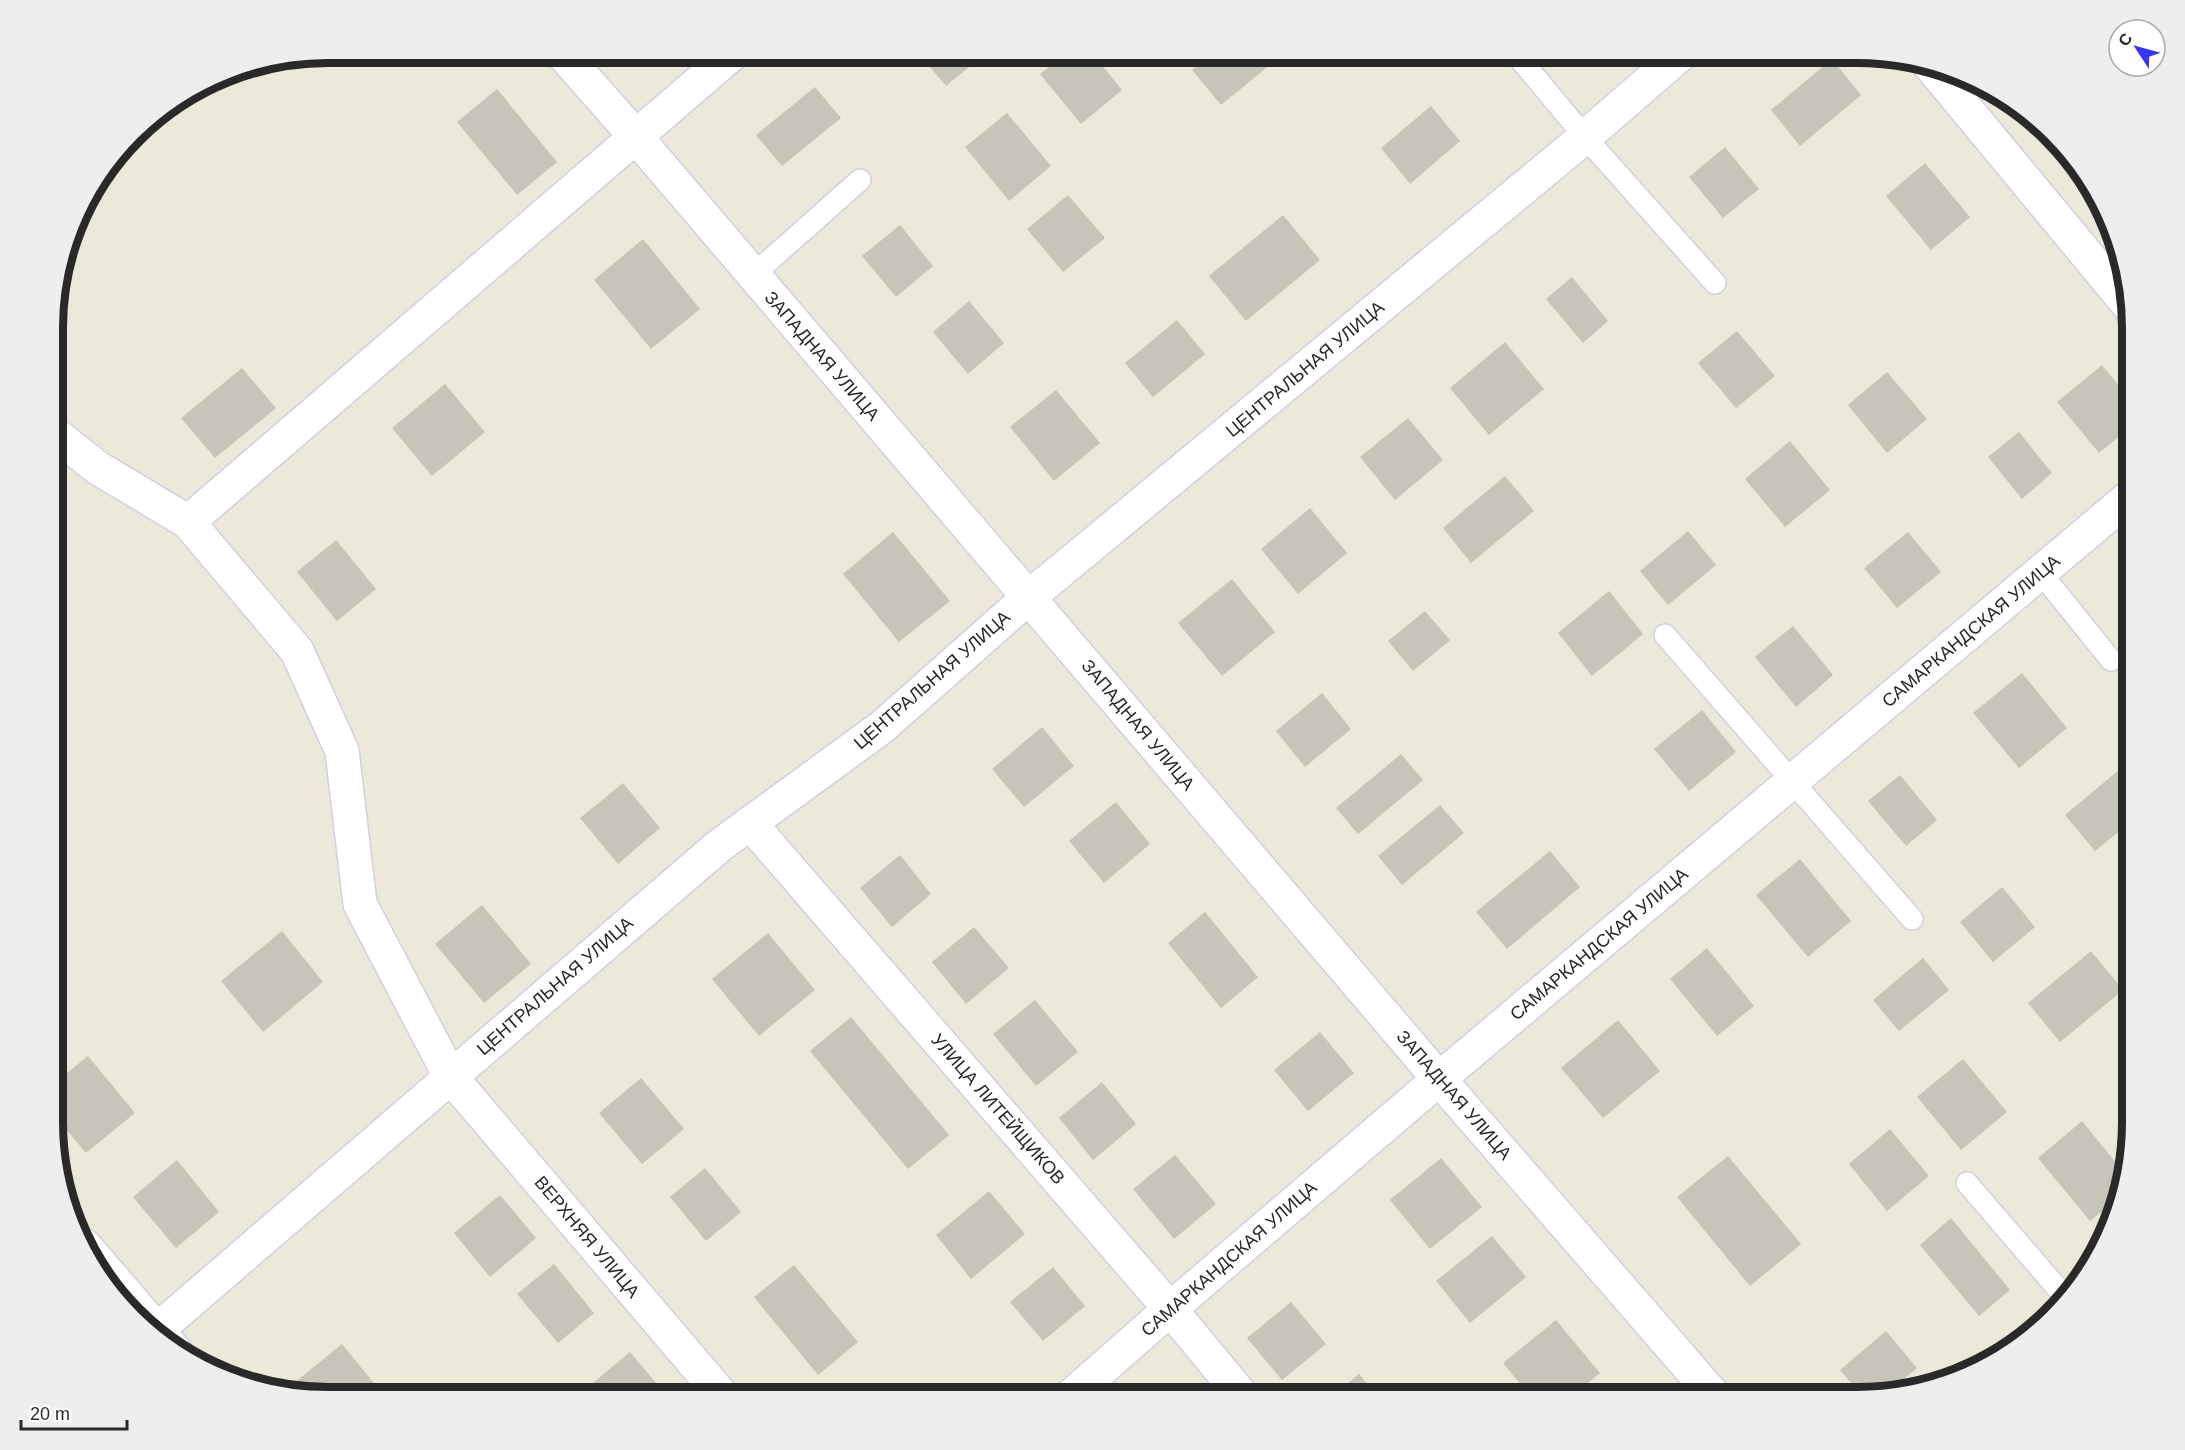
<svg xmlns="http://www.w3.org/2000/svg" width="2185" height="1450" viewBox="0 0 2185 1450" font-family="Arial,sans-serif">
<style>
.building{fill:#c7c4ba}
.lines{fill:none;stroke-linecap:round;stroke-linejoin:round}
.service-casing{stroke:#d0d0e3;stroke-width:24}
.minor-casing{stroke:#d0d0e3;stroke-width:36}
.secondary-casing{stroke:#d0d0e3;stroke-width:36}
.service{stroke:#fff;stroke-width:21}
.minor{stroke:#fff;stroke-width:33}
.secondary{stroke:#fff;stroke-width:33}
.labels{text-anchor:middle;stroke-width:5;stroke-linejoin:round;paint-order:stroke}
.street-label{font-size:18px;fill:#292929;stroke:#fff}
.rim{fill:none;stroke:#292929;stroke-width:8}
</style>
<rect width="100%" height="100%" fill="#ece8da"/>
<path class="building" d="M918 53H986L946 86Z
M1066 53H1092L1122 90 1081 124 1040 74Z
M1213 53H1279L1281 56 1221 105 1192 70Z
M1832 59 1861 95 1800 146 1771 110Z
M815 87 841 118 782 166 756 135Z
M497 89 557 162 517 195 457 122Z
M1431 106 1460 141 1410 184 1381 148Z
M1007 113 1051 166 1009 201 965 147Z
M1725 147 1759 189 1723 218 1689 177Z
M1925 163 1970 217 1931 250 1886 196Z
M1068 195 1105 238 1063 272 1027 229Z
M1283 215 1320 260 1246 321 1209 276Z
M900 225 933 266 896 297 862 256Z
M643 239 700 309 651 349 594 280Z
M1572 277 1608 321 1583 343 1546 299Z
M969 301 1004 343 968 374 933 332Z
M1177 320 1205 354 1153 397 1125 363Z
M1737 331 1775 376 1736 408 1698 363Z
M1505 342 1544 389 1489 435 1450 388Z
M2102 365 2132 402V426L2099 453 2057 402Z
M242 368 276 408 215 458 181 418Z
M1887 372 1927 419 1887 453 1848 405Z
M445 384 485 432 432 476 392 428Z
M1056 390 1100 443 1054 481 1010 427Z
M1408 418 1443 460 1395 500 1360 457Z
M2019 432 2052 473 2022 499 1988 457Z
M1790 441 1830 490 1785 527 1745 479Z
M1505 476 1534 511 1471 563 1443 528Z
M1310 508 1347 553 1298 594 1261 549Z
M1688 531 1716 565 1668 605 1640 571Z
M893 532 950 601 899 642 843 574Z
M1908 532 1941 572 1897 608 1864 568Z
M336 540 376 589 337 621 297 572Z
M1232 579 1275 632 1222 676 1178 623Z
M1609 591 1643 634 1592 676 1558 633Z
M1425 611 1450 640 1413 671 1388 641Z
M1793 626 1833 675 1796 707 1755 657Z
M2022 673 2067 728 2019 768 1973 713Z
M1322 693 1351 729 1305 767 1276 731Z
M1702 710 1736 752 1689 791 1654 749Z
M1042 727 1074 766 1024 807 992 769Z
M1401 754 1423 780 1358 834 1336 808Z
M2119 770 2132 786V821L2095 851 2065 815Z
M1900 775 1937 820 1906 846 1868 801Z
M623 783 660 828 618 864 580 818Z
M1116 802 1150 844 1104 883 1069 841Z
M1440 805 1464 833 1402 885 1378 856Z
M1550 851 1580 887 1507 949 1476 912Z
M900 855 931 894 892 927 860 888Z
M1800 859 1851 921 1808 957 1756 895Z
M2002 887 2035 927 1993 962 1960 922Z
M482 905 531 964 484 1003 435 944Z
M2132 906V929L2121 916Z
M1205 912 1258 977 1221 1008 1168 943Z
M974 927 1009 968 966 1004 932 962Z
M282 931 323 982 263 1032 221 981Z
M768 933 815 990 759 1036 712 979Z
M1707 948 1754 1006 1717 1036 1670 979Z
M2091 951 2123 990 2060 1042 2028 1003Z
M1923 958 1949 990 1899 1031 1873 1000Z
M1035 1000 1078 1052 1036 1086 993 1034Z
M851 1017 949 1135 908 1169 810 1051Z
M1618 1020 1660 1071 1603 1118 1561 1068Z
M1320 1032 1354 1073 1308 1111 1274 1070Z
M88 1056 135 1113 86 1153 55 1116V1083Z
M1963 1059 2007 1112 1961 1150 1917 1097Z
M641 1078 684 1129 642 1164 599 1113Z
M1102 1082 1136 1124 1093 1160 1059 1118Z
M2082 1121 2125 1174 2121 1196 2090 1221 2038 1158Z
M1890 1129 1929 1176 1887 1211 1849 1164Z
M1175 1155 1216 1204 1174 1239 1133 1189Z
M1728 1156 1801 1244 1750 1286 1677 1197Z
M1441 1158 1482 1207 1430 1249 1390 1200Z
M177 1160 219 1212 176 1248 133 1197Z
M705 1168 741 1212 706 1241 670 1197Z
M989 1191 1025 1234 971 1279 936 1235Z
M500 1195 536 1238 490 1277 454 1233Z
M1951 1218 2010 1290 1979 1316 1920 1245Z
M1492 1236 1526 1277 1470 1323 1436 1281Z
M554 1264 594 1313 558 1343 517 1294Z
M794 1265 858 1342 818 1375 754 1297Z
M1053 1267 1085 1306 1043 1341 1010 1302Z
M1291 1302 1326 1344 1282 1380 1247 1338Z
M1556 1320 1600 1373 1571 1397H1531L1503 1363Z
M1886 1331 1917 1368 1885 1394 1875 1397H1863L1840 1370Z
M342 1344 377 1387 364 1397H327L302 1393 294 1383Z
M630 1352 662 1390 653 1397H606L593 1383Z
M1359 1374 1378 1397H1331Z"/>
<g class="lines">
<defs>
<path id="service" d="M1515 53 1585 137 1715 283
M753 275 860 180
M2040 572 2111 660
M1665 635 1912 919
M1967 1183 2064 1296"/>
<path id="minor" d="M1929 64 2131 308
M55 434 98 468 188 522 297 651 342 751 360 904 450 1076 723 1397
M188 522 733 53
M750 823 1170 1309 1243 1397
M85 1246 176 1352
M156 1331 719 846 882 727 1029 597 1585 137 1682 53
M1070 1397 1170 1309 1439 1079 2132 495"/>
<path id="secondary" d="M562 53 636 137 1439 1079 1715 1397"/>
</defs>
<use href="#service" class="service-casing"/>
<use href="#minor" class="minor-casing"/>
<use href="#secondary" class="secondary-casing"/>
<use href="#service" class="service"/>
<use href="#minor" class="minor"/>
<use href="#secondary" class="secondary"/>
</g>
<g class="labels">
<g class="street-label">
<text transform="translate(822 356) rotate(49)" y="6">ЗАПАДНАЯ УЛИЦА</text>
<text transform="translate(1305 369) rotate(-40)" y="6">ЦЕНТРАЛЬНАЯ УЛИЦА</text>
<text transform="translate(1971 631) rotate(-40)" y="6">САМАРКАНДСКАЯ УЛИЦА</text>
<text transform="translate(932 680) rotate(-41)" y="6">ЦЕНТРАЛЬНАЯ УЛИЦА</text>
<text transform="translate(1138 725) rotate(50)" y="6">ЗАПАДНАЯ УЛИЦА</text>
<text transform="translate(1599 944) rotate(-40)" y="6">САМАРКАНДСКАЯ УЛИЦА</text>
<text transform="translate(555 986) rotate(-41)" y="6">ЦЕНТРАЛЬНАЯ УЛИЦА</text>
<text transform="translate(1454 1095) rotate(49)" y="6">ЗАПАДНАЯ УЛИЦА</text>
<text transform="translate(998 1109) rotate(49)" y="6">УЛИЦА ЛИТЕЙЩИКОВ</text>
<text transform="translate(587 1237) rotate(50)" y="6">ВЕРХНЯЯ УЛИЦА</text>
<text transform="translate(1229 1259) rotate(-41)" y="6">САМАРКАНДСКАЯ УЛИЦА</text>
</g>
</g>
<path d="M0 0H2185V1450H0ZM328 63H1857A265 265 0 0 1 2122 328V1122A265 265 0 0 1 1857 1387H328A265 265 0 0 1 63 1122V328A265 265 0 0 1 328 63Z" fill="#eee" fill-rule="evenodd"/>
<path class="rim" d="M328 63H1857A265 265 0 0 1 2122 328V1122A265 265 0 0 1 1857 1387H328A265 265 0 0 1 63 1122V328A265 265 0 0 1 328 63Z"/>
<g transform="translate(2137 48) rotate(306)"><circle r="28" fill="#ffffff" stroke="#a9a9a9" stroke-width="1.5"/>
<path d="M0-4.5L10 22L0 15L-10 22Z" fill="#3635ff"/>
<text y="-9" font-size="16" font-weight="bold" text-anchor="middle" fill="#292929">С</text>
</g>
<path d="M21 1420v9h106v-9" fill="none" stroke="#292929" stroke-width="3"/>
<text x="30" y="1420" font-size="18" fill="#292929" stroke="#ffffff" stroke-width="4.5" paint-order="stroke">20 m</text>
</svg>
